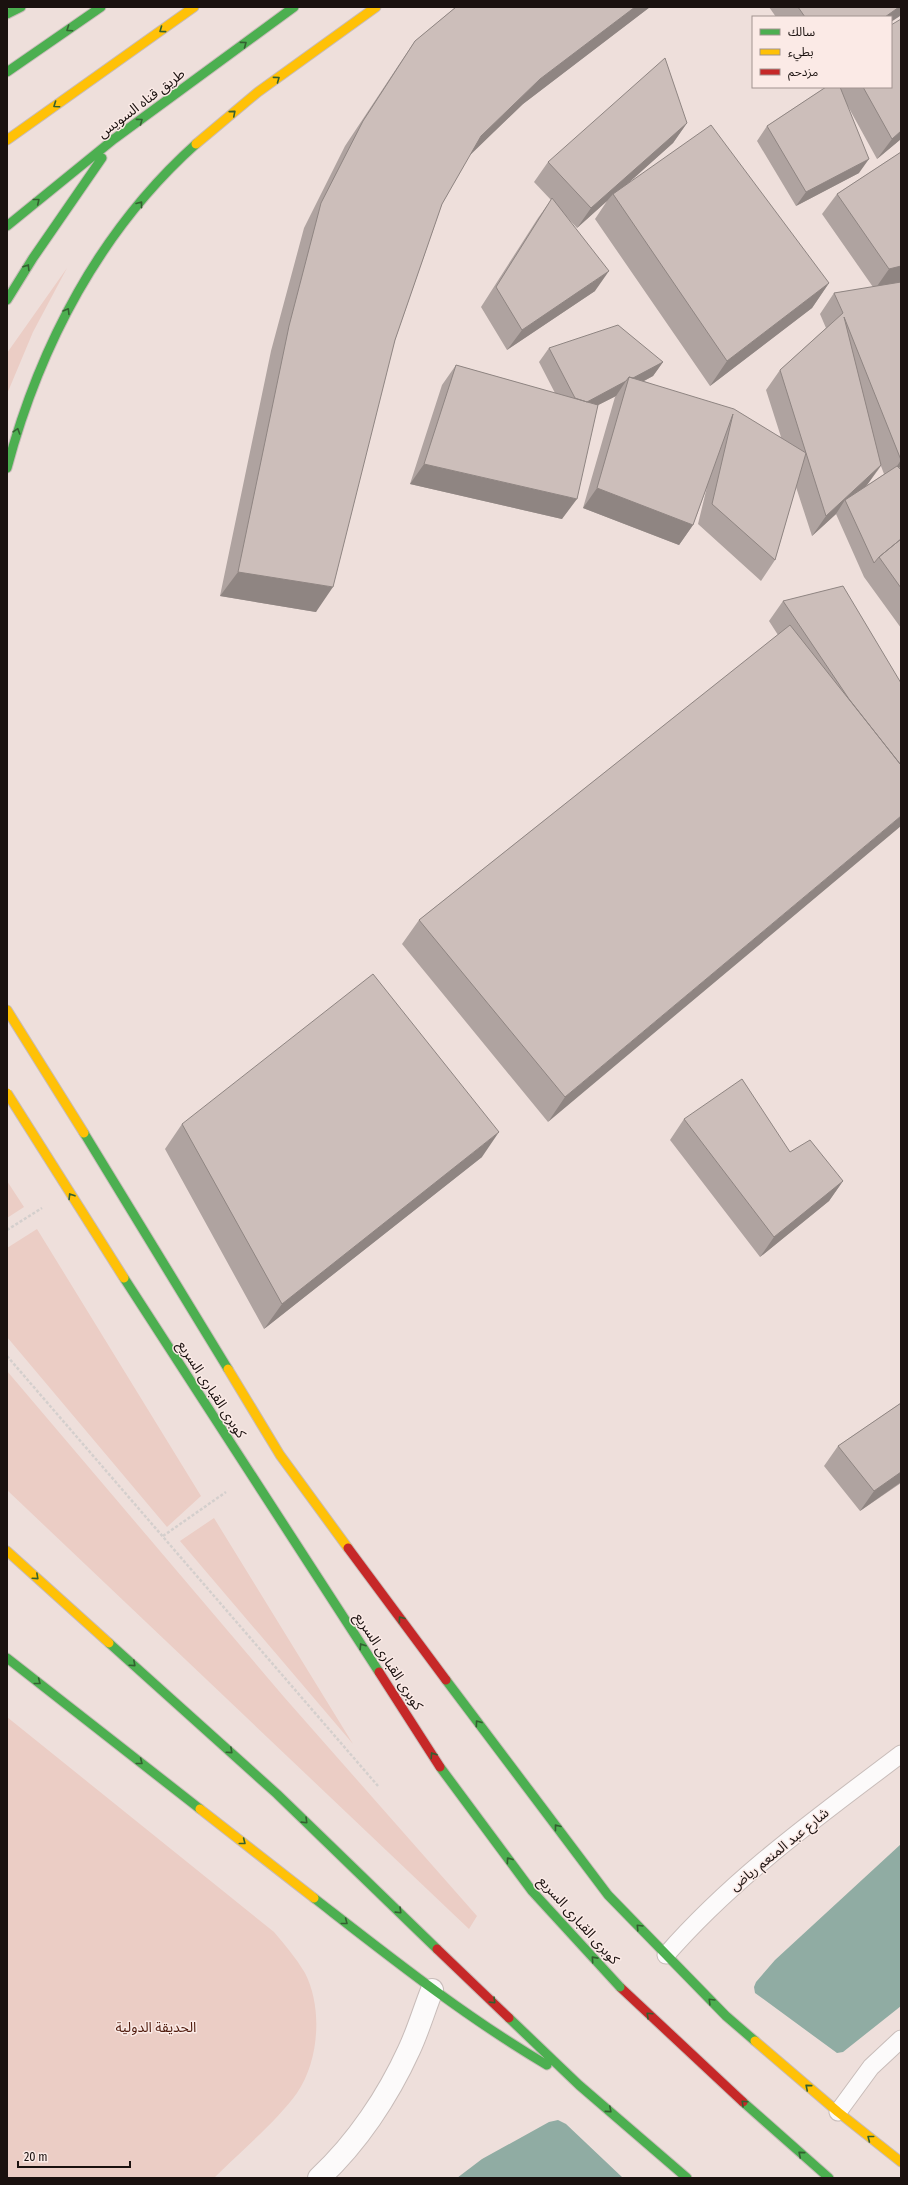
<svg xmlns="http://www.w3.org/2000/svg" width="908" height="2185" viewBox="0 0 908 2185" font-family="'Fira Sans Condensed','Noto Sans Arabic',sans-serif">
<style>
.green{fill:#ebcdc5}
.water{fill:#90aca3}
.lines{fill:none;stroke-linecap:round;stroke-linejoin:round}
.lane-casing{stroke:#c8bcb9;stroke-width:19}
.street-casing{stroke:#c8bcb9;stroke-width:24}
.fast-casing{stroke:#c8bcb9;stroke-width:11}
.slow-casing{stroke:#c8bcb9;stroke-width:11}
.jam-casing{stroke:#c8bcb9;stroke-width:11}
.path{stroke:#d4cfcd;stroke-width:2.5;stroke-dasharray:3 2;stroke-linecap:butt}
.lane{stroke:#fcfafa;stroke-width:17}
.street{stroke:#fcfafa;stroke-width:22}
.fast{stroke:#4caf50;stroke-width:9}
.slow{stroke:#ffc107;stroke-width:9}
.jam{stroke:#c62828;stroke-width:9}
.fast-bridge-casing{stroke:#c8bcb9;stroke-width:11;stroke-linecap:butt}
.slow-bridge-casing{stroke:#c8bcb9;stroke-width:11;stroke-linecap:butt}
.jam-bridge-casing{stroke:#c8bcb9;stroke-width:11;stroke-linecap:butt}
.fast-bridge{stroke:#4caf50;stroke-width:9}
.slow-bridge{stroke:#ffc107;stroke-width:9}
.jam-bridge{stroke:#c62828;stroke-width:9}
.wall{fill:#afa3a0;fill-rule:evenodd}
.shaded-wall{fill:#8f8582}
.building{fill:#ccbeba;stroke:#8f8582}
.oneway{stroke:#336030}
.labels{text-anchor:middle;stroke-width:3;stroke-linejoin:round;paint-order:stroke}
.street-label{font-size:14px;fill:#1a110f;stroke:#fbeae6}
.park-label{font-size:14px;fill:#501b0d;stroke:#fbeae6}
</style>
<rect width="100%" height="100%" fill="#eedfdb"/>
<path class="green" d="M67 268 33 332 7 394V353Z
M7 1181 24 1207 7 1218Z
M37 1229 201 1496 167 1527 7 1337V1248Z
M7 1371 284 1697 477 1916 469 1929 7 1490Z
M214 1518 353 1744 180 1541Z
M7 1717 274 1932C285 1945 296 1958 305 1973 323 2008 319 2061 297 2093 277 2121 239 2153 214 2178H7Z"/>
<path class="water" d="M901 1844V2006L843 2052 837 2053 755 1993 754 1987 756 1982 775 1960Z
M558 2120 566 2124 623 2178H457L482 2159 549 2122Z"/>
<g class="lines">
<defs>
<path id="lane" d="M666 1955C735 1876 818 1817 901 1754
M838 2112 871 2067 901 2039"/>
<path id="street" d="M319 2178C357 2143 388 2096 409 2050 418 2031 424 2010 432 1990"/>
<path id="fast" d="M7 14 21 7
M7 72 101 7
M7 226 114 139 294 7
M7 300 33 258 102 158
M7 468C40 345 100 230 196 144
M84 1133 228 1369
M109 1643 277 1794 437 1949
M7 1658 200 1809
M446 1680 608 1895 726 2016 755 2041
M314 1898C390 1957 464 2016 547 2065
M509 2018 579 2085 687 2178
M743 2102 829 2178"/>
<path id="slow" d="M7 140 194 7
M196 144 258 92 376 7
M7 1010 84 1133
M228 1369 280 1455 348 1548
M7 1551 109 1643
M200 1809 314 1898
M755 2041 838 2112 901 2162"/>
<path id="jam" d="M348 1548 446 1680
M437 1949 509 2018
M620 1987 743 2102"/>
</defs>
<use href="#lane" class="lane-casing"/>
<use href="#street" class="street-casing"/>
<use href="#fast" class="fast-casing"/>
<use href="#slow" class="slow-casing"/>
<use href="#jam" class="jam-casing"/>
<path class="path" d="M7 1230 42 1208
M7 1356 378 1786
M163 1536 226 1492"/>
<use href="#lane" class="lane"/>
<use href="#street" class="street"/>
<use href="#fast" class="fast"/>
<use href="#slow" class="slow"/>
<use href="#jam" class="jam"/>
<defs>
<path id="fast-bridge" d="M124 1278 379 1672
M440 1767 532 1891 620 1987"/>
<path id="slow-bridge" d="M7 1093 124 1278"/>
<path id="jam-bridge" d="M379 1672 440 1767"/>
</defs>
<use href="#fast-bridge" class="fast-bridge-casing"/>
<use href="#slow-bridge" class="slow-bridge-casing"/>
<use href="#jam-bridge" class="jam-bridge-casing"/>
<use href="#fast-bridge" class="fast-bridge"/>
<use href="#slow-bridge" class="slow-bridge"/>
<use href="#jam-bridge" class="jam-bridge"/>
</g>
<path class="wall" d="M456 7H650L523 104 470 154 442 204 395 340 316 612 220 596 271 351 304 228 345 146 398 66 415 41Z
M769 7H901V14L900 16 891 17H776Z
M901 19V139L877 159 845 101 859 173 796 206 757 141 767 126 826 87H891Z
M687 123 673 143 628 183 829 283 812 308 710 386 595 219 607 201 577 228 565 215 595 291 507 350 481 307 538 218 551 200 534 182 548 162Z
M901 152V466L899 468 901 470V628L864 577 836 514 812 536 796 487 775 560 761 581 698 524 707 487 693 525 679 545 583 508 615 397 616 396 598 405 562 519 410 484 442 385 456 365 555 393 539 362 549 348 663 362 653 376 644 381 781 437 766 390 780 370 826 328 820 314 834 293 873 287 822 214 837 194ZM881 466 884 474 865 487 867 485Z
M783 601 901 683 548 1122 402 944 419 920 778 635 769 621Z
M684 1119 790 1152 843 1181 829 1201 760 1257 670 1140Z
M182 1124 482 1157 264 1329 165 1149Z
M901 1403V1483L860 1511 824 1466 838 1446Z"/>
<path class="shaded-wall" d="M635 7H650L523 104 464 161 481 136 540 79Z
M899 7H901V14L900 16 891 22V17H885Z
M687 123 673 143 614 196 613 194 607 201 577 228 591 208Z
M901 131V139L877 159 892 139Z
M869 159 859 173 796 206 806 192Z
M901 266V283L875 289 889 269Z
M609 271 595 291 507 350 522 330Z
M829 283 812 308 710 386 727 361Z
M663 362 653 376 625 391 628 380Z
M626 381 616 396 569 420 579 406Z
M901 460V466L887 481Z
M424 464 577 499 562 519 410 484Z
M881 465 867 485 847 504 845 500 836 514 812 536 826 516Z
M597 488 693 525 679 545 583 508Z
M238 572 333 587 316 612 220 596Z
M901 816V826L548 1122 565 1097Z
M499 1132 482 1157 264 1329 282 1304Z
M843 1181 829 1201 760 1257 774 1237Z
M901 1472V1482L860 1511 874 1491Z"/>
<path class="building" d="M456 7H635L540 79 481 136 442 204 395 340 333 587 238 572 289 326 321 203 363 121 415 41Z
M798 7H899L885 17H805Z
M901 19V131L892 139 863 87H891V25Z
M665 58 687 123 591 208 548 162Z
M826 87H840L869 159 806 192 767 126Z
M711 125 829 283 727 361 613 194Z
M901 152V266L889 269 837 194Z
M552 198 609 271 522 330 496 287Z
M901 282V460L844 317 881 465 826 516 806 453 775 560 712 504 733 414 693 525 597 488 629 377 734 409 806 453 780 370 843 313 834 293Z
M618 325 663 362 633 378 629 377 626 381 587 402 575 398 549 348Z
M456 365 598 405 577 499 424 464Z
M897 466 901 470V539L879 557 874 563 845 500Z
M901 539V588L879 557Z
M843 586 901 683V764H900L849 699 783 601Z
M790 625 901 765V816L565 1097 419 920Z
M373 974 499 1132 282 1304 182 1124Z
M742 1079 790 1152 810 1140 843 1181 774 1237 684 1119Z
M901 1403V1472L874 1491 838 1446Z"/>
<defs><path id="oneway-chevron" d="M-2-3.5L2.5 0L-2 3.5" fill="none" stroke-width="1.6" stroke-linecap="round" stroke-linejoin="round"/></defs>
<g class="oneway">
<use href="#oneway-chevron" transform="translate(69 29) rotate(146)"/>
<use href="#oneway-chevron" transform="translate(162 30) rotate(144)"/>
<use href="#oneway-chevron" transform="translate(244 44) rotate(-36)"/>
<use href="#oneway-chevron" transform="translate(277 79) rotate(-36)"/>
<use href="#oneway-chevron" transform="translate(56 105) rotate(145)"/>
<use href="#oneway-chevron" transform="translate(233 113) rotate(-41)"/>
<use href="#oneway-chevron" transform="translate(140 121) rotate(-36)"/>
<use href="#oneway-chevron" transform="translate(37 201) rotate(-39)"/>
<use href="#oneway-chevron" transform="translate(140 204) rotate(-52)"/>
<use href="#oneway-chevron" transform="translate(27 267) rotate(-58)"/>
<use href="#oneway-chevron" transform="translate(67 311) rotate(-59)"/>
<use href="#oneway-chevron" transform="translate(17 431) rotate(-72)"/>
<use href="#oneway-chevron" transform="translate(71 1196) rotate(-122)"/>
<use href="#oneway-chevron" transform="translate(36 1577) rotate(42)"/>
<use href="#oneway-chevron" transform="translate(401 1619) rotate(-126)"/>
<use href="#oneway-chevron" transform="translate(362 1646) rotate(-123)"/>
<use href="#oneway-chevron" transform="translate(133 1664) rotate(42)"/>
<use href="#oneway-chevron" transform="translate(38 1682) rotate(38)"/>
<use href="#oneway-chevron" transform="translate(478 1723) rotate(-126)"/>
<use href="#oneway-chevron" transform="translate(230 1751) rotate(42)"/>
<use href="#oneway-chevron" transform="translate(433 1755) rotate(-123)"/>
<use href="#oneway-chevron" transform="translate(140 1762) rotate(38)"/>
<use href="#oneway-chevron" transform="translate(305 1821) rotate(44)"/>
<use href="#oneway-chevron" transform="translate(557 1827) rotate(-128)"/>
<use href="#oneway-chevron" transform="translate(243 1842) rotate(38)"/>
<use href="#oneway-chevron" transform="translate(509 1860) rotate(-126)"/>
<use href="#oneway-chevron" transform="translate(399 1911) rotate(44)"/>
<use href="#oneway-chevron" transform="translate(345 1922) rotate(38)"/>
<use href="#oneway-chevron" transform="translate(639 1927) rotate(-134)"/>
<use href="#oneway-chevron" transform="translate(594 1959) rotate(-132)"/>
<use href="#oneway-chevron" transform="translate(493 2001) rotate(44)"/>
<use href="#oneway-chevron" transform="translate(711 2001) rotate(-135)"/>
<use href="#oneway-chevron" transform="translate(649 2015) rotate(-137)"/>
<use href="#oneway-chevron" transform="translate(808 2087) rotate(-140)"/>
<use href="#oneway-chevron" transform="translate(744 2103) rotate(-137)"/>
<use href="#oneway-chevron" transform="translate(609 2110) rotate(41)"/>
<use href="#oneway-chevron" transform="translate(870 2138) rotate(-142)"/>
<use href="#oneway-chevron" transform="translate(801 2154) rotate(-140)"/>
</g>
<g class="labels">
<g class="street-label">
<text transform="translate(141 103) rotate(-37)" y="5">طريق قناه السويس</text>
<text transform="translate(212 1389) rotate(57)" y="5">كوبرى القبارى السريع</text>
<text transform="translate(389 1661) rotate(57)" y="5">كوبرى القبارى السريع</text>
<text transform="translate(779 1849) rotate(-39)" y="5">شارع عبد المنعم رياض</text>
<text transform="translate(579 1920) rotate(48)" y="5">كوبرى القبارى السريع</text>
</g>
<g class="park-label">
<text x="156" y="2032">الحديقة الدولية</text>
</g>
</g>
<rect width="908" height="2185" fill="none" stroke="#1a110f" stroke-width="16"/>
<rect x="752" y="16" width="140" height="72" fill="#fbeae6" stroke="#a19390"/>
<rect x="760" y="29" width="20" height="6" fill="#4caf50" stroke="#a19390"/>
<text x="788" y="36" font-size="12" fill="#1a110f">سالك</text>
<rect x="760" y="49" width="20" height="6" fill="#ffc107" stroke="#a19390"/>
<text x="788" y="56" font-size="12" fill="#1a110f">بطيء</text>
<rect x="760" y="69" width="20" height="6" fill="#c62828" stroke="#a19390"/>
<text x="788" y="76" font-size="12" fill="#1a110f">مزدحم</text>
<path d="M18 2161v6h112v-6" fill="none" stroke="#1a110f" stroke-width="2"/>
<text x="24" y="2161" font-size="12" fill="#1a110f" stroke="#fbeae6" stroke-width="3" paint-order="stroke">20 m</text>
</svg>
